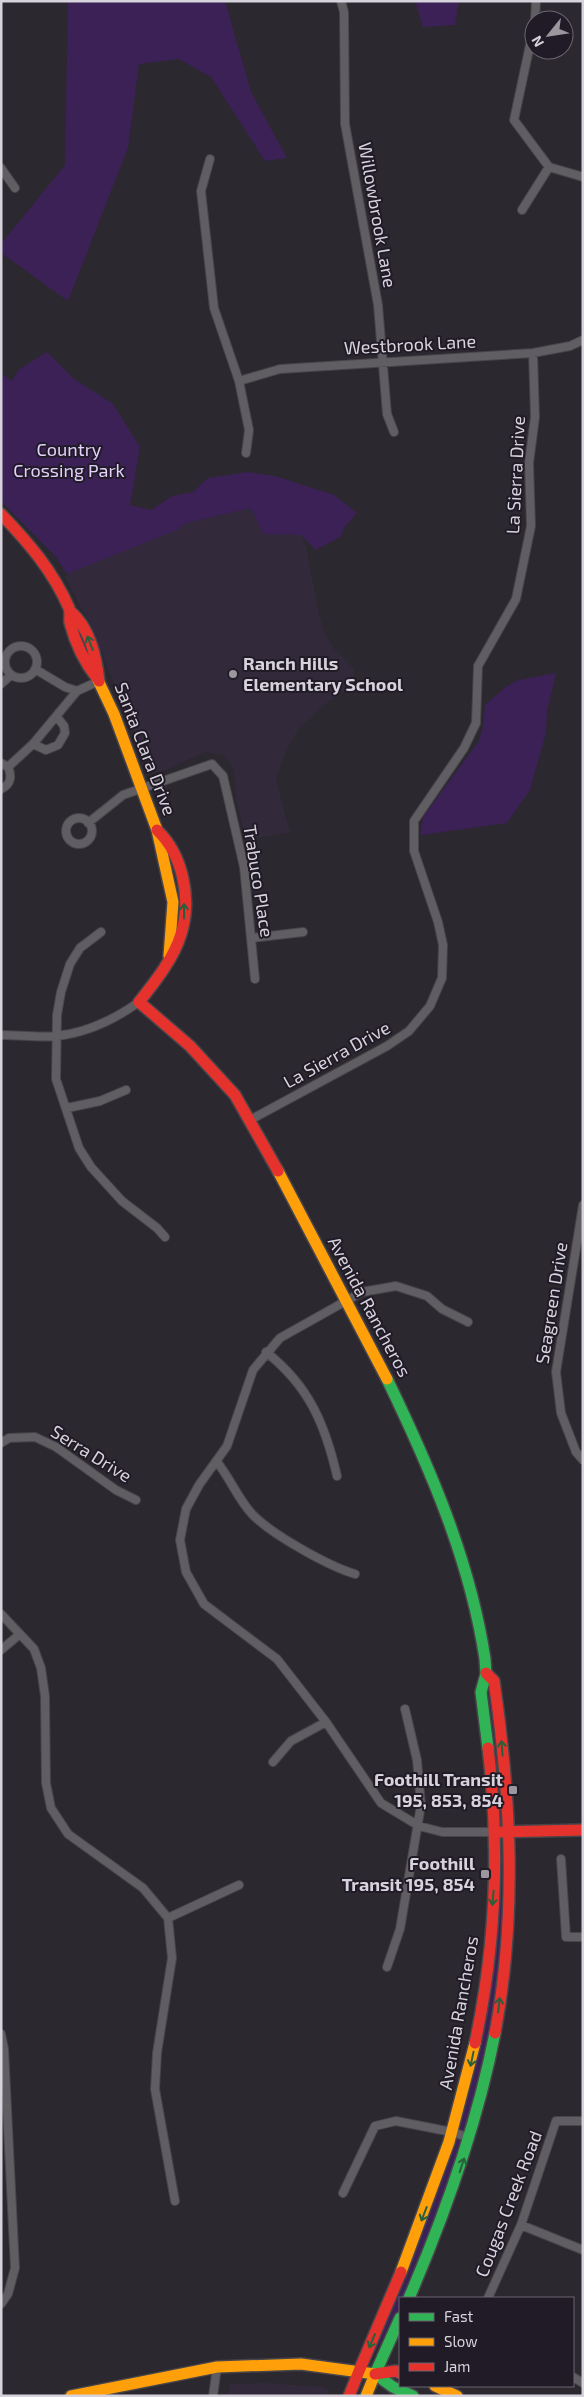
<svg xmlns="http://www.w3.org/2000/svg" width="584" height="2397" viewBox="0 0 584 2397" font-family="'Exo 2',sans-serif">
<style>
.built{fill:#322a3b}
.green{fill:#3c2157}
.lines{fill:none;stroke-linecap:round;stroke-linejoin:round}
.street-casing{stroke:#47444a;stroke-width:10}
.fast-casing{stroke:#47444a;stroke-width:14}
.slow-casing{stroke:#47444a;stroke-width:14}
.jam-casing{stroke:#47444a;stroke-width:14}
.street{stroke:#605e62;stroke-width:8}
.fast{stroke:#30b455;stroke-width:11}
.slow{stroke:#ff9f0a;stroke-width:11}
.jam{stroke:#e5322d;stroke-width:11}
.oneway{stroke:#28603c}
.poi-dot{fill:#9b979f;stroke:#211b28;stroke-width:2}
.labels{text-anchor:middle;stroke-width:4;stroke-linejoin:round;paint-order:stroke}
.street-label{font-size:18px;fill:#d7d3dc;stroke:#211b28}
.park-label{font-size:18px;fill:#e3d1fc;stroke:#211b28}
.poi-label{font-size:18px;font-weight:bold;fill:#d7d3dc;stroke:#211b28;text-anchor:end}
</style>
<rect width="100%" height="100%" fill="#2b282f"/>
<path class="built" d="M251 508 263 534 301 535 306 547 319 615 325 634 334 649 354 669V680L350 687 324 705 299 728 286 750 276 780 290 832 246 840 236 799 234 769 223 755 205 752 161 772 149 768 89 622 65 577 67 574 177 530 186 523Z
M264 2383 323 2387 328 2390 330 2396H228L230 2384Z"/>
<path class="green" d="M68 1H225L251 92 287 158 265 161 211 77 179 59 139 64 128 148 68 301 1 253V244L65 165Z
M415 1H459L455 25 423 27Z
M47 352 73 378 113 404 140 447 130 505 151 510 172 496 193 492 208 478 248 472 275 476 334 495 357 513 344 528 341 536 316 550 301 535 263 534 251 508 186 523 177 530 67 574 56 557 1 501V373L12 381 18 370Z
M556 673 547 711 546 733 530 790 507 823 420 835 423 817 479 741 483 727 485 705 507 686 519 680Z
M485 1684 496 1723 508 1830H497Z
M497 1834H507V1897L496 2018 469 2135 454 2130 481 2019Z
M454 2135 467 2140 406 2298H400V2308L372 2358Z"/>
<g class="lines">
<defs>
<path id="street" d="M341 1 344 12 345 124 378 305 387 414 394 432
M535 20 536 1
M534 26 514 120 549 167 583 177
M210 159 201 191 214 308 239 381 249 430 246 453
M1 168 15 188
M522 210 549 167
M239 381 280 369 533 353 570 346 583 340
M5 662a16 16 0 1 1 32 0a16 16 0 1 1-32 0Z
M35 669 65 687 77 691
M1 684 11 675
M33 744 46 750 58 745 65 733 64 726 57 717
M1 763 8 767C12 776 11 785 1 789
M8 767 33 744 77 691 99 681
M66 831a13 13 0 1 1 26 0a13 13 0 1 1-26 0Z
M88 823 123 795 212 764 223 776 244 867 255 979
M101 932 80 948 70 964 61 992 57 1015 56 1079 79 1148 91 1167 122 1201 157 1228 165 1237
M252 938 303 932
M1 1035C19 1035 39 1038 56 1036 87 1033 115 1019 139 1002
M67 1108 100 1101 126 1090
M250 1120 387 1046 409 1031 430 1006 442 978 443 945 438 922 414 851V821L464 748 476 723 478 666 516 599 531 526 529 463 535 417 533 353
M583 1205 556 1372 561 1413 576 1452 583 1460
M468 1322 442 1309 427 1296 396 1286 362 1292 280 1338 253 1370 227 1446 199 1485 186 1509 180 1540 186 1572 204 1604 277 1659 326 1722 381 1803 419 1826 442 1832H495
M266 1352C309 1386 325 1424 337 1476
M1 1443 9 1438 35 1437 56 1447 116 1490 136 1500
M217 1462C230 1478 238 1499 252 1514 271 1534 328 1566 355 1574
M1 1614 34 1649 41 1668 45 1696 46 1783 51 1808 68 1834 143 1888 168 1918 172 1958 157 2053 155 2089 175 2201
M1 1650 20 1634
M273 1762 291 1741 326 1722
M561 1859 566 1937H583
M168 1918 239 1885
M387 1967 400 1929 421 1805 417 1760 405 1709
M1 2034 4 2049 15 2268 8 2294 1 2304
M343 2193 375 2126 396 2121 452 2132 470 2138
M521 2225 583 2250
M488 2298 521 2225 556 2121H583
M573 2377 583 2383
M213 2396 217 2367"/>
<path id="fast" d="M387 1379C430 1468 470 1560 485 1659L486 1674 481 1692 488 1748
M409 2298C446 2212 477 2125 495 2033
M375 2374 400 2318
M375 2374 393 2387 413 2396"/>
<path id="slow" d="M97 678 114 714 157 830 173 902 169 956
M278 1171 387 1379
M401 2272 449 2142 475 2043
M435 2386 457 2396
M71 2396 217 2367 301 2364 375 2374 366 2396"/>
<path id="jam" d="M1 514C28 542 53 571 69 608 71 613 69 618 70 623 75 642 85 663 97 678
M70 611C90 628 96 656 99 681
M157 830C183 855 192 899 181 934 174 958 155 982 139 1002L190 1046 235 1095 278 1171
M486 1673 494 1681C511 1798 517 1916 495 2033
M502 1832 583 1830
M475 2043C496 1945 500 1847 488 1748
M359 2371 401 2272
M375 2374 396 2371 400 2373
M349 2396 359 2371"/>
</defs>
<use href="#street" class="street-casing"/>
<use href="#fast" class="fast-casing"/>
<use href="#slow" class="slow-casing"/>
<use href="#jam" class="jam-casing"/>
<use href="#street" class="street"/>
<use href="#fast" class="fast"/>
<use href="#slow" class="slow"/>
<use href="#jam" class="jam"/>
</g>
<defs><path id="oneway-shaft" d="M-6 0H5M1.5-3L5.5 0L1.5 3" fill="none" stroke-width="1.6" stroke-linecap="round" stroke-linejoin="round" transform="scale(1.25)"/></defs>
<g class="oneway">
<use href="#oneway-shaft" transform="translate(90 643) rotate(-111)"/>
<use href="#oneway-shaft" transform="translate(184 911) rotate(-90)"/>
<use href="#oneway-shaft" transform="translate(502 1748) rotate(-94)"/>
<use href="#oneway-shaft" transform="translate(493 1898) rotate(95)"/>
<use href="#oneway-shaft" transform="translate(499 2005) rotate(-83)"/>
<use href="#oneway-shaft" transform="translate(472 2059) rotate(102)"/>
<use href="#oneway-shaft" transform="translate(462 2165) rotate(-72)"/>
<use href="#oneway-shaft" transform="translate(424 2214) rotate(111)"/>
<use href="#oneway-shaft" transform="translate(372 2341) rotate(113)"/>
</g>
<g class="poi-dot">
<circle cx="233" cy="674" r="5"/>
<rect x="508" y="1785" width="10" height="10" rx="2.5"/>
<rect x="480" y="1869" width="10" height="10" rx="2.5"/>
</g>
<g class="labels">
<g class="street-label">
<text transform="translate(377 215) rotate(80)" y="6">Willowbrook Lane</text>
<text transform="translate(410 345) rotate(-3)" y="6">Westbrook Lane</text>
<text transform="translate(516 475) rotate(-87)" y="6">La Sierra Drive</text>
<text transform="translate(145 749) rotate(69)" y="6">Santa Clara Drive</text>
<text transform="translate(258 881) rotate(81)" y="6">Trabuco Place</text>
<text transform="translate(337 1055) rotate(-29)" y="6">La Sierra Drive</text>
<text transform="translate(552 1303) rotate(-81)" y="6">Seagreen Drive</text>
<text transform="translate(369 1307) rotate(62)" y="6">Avenida Rancheros</text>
<text transform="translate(91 1454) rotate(32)" y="6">Serra Drive</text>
<text transform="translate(459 2013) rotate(-80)" y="6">Avenida Rancheros</text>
<text transform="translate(509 2204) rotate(-69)" y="6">Cougas Creek Road</text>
</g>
<g class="park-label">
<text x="69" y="456">Country<tspan x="69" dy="21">Crossing Park</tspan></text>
</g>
<g class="poi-label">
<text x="243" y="670" text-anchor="start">Ranch Hills<tspan x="243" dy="21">Elementary School</tspan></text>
<text x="503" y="1786">Foothill Transit<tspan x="503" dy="21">195, 853, 854</tspan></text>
<text x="475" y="1870">Foothill<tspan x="475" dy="21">Transit 195, 854</tspan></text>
</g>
</g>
<rect width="584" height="2397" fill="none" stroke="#d7d3dc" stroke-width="5"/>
<rect x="399" y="2297" width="175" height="90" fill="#211b28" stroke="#6a6570"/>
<rect x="409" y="2313" width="25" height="8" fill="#30b455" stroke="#6a6570"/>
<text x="444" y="2322" font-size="15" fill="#d7d3dc">Fast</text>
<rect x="409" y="2338" width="25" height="8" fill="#ff9f0a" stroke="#6a6570"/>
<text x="444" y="2347" font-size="15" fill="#d7d3dc">Slow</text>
<rect x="409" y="2363" width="25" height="8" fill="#e5322d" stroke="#6a6570"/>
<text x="444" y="2372" font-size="15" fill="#d7d3dc">Jam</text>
<g transform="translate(549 35) rotate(240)"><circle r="24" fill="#211b28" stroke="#6a6570"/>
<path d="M0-4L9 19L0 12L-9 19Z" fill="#9b979f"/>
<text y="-8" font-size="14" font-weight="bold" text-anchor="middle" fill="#d7d3dc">N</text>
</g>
</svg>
